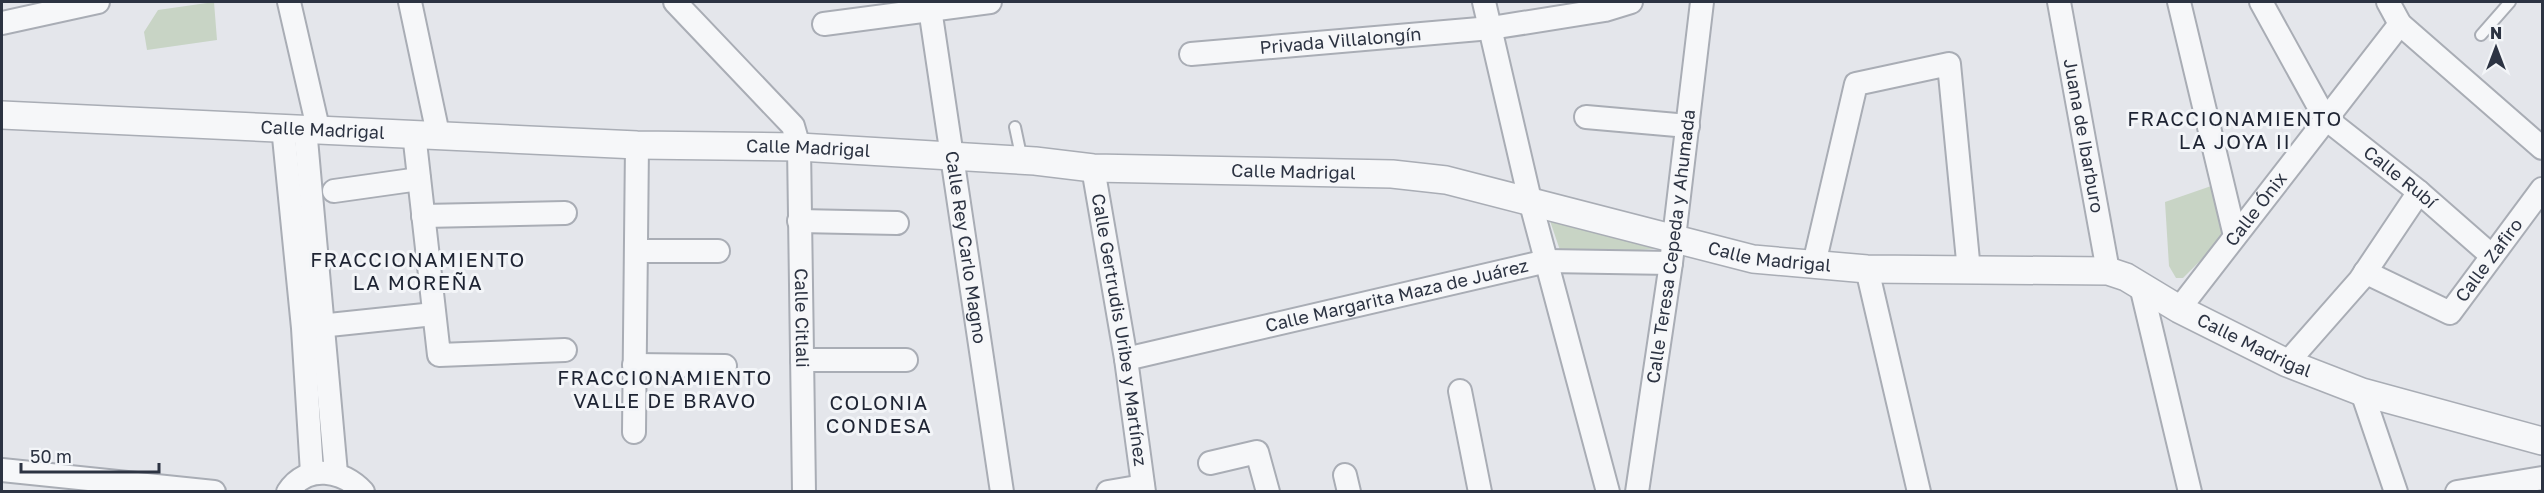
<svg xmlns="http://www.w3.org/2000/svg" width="2544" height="493" viewBox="0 0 2544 493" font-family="'Golos Text',sans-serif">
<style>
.green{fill:#c8d4c5}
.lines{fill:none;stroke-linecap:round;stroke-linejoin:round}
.service-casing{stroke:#a9adb5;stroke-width:14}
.minor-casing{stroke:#a9adb5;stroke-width:26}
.tertiary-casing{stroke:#a9adb5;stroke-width:30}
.service{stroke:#f6f7f9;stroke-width:10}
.minor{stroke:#f6f7f9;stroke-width:22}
.tertiary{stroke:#f6f7f9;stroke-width:27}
.labels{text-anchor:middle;stroke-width:6;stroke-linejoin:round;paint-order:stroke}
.street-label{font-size:18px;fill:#2c3342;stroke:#f3f5f8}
.neighbourhood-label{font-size:20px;letter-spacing:1.5px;fill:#1e2433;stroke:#f3f5f8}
</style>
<rect width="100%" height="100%" fill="#e4e6eb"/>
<path class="green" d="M214 2 217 40 147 50 144 32 158 10Z
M2217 184 2229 232 2183 278H2176L2169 266 2165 202Z
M1549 218 1665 248 1562 256Z"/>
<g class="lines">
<defs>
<path id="service" d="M2481 35 2510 2
M1015 127 1022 160"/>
<g id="minor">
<path d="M289 2 318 128"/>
<path d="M410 2 438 134"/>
<path id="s1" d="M675 2 793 126 799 147 804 492"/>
<path id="s2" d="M929 2 1002 492"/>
<path d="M1484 2 1530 200 1608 492"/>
<path id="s3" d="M2059 2 2108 271"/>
<path d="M2179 2 2235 236"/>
<path id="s4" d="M2261 2 2325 118 2419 192 2492 256"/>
<path d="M2388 2 2400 24 2542 148"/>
<path d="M2 23 98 2"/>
<path d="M824 24 990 2"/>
<path id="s5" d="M1191 54 1491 28 1605 10 1631 2"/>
<path d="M1586 117 1688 126"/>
<path d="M283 127 303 328 312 473"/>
<path d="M305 128 336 473"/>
<path d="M414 133 439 355 565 350"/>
<path id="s6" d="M1093 168 1126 359 1144 492"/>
<path d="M334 191 419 179"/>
<path d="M423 216 565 213"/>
<path d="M799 221 897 223"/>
<path d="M636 251H718"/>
<path d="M1814 264 1856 84 1949 64 1969 271"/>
<path d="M1867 269 1919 492"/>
<path id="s7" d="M2365 272 2450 313 2542 189"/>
<path d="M2141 286 2190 492"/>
<path id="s8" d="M2179 309 2400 24"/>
<path d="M310 327 434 314"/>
<path id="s9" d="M1126 359 1547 261 1671 263"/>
<path d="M802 360H906"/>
<path d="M2287 363 2360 280 2419 192"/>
<path d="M634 365 725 366"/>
<path d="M1460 391 1480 492"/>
<path d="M2362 392 2396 492"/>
<path d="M634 432 637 145"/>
<path d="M1210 463 1257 452 1268 492"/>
<path d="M2 470 214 492"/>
<path d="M1345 475 1349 492"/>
<path d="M288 492C307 463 343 470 363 492"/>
<path d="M1108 492 1143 486"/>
<path id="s10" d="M1637 492 1671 263 1702 2"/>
<path d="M2457 492 2542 478"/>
</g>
<g id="tertiary">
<path id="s11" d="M2 115 637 145 799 147 1035 161 1093 168 1392 174 1446 180 1753 259 1867 269 2108 271 2126 277 2179 309 2287 363 2362 392 2542 441"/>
</g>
</defs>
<use href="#service" class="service-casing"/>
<use href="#minor" class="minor-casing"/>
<use href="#tertiary" class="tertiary-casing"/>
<use href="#service" class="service"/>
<use href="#minor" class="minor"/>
<use href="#tertiary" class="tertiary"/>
</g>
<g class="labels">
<g class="street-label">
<text dy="6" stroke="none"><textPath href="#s5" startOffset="150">Privada Villalongín</textPath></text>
<text dy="6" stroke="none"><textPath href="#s11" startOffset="321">Calle Madrigal</textPath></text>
<text dy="6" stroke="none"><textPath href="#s3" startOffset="136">Juana de Ibarburo</textPath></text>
<text dy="6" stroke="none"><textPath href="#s11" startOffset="807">Calle Madrigal</textPath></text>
<text dy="6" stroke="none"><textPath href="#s11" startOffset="1293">Calle Madrigal</textPath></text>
<text dy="6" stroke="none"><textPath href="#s4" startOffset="228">Calle Rubí</textPath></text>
<text dy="6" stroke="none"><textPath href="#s8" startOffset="126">Calle Ónix</textPath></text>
<text dy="6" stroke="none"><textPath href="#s2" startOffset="248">Calle Rey Carlo Magno</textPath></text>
<text dy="6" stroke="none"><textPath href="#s10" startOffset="248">Calle Teresa Cepeda y Ahumada</textPath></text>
<text dy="6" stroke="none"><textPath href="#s11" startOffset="1779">Calle Madrigal</textPath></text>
<text dy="6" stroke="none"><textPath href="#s7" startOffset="160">Calle Zafiro</textPath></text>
<text dy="6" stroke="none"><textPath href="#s9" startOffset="278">Calle Margarita Maza de Juárez</textPath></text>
<text dy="6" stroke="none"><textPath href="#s1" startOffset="364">Calle Citlali</textPath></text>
<text dy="6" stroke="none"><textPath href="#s6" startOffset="164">Calle Gertrudis Uribe y Martínez</textPath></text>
<text dy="6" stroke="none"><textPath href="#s11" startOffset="2283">Calle Madrigal</textPath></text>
</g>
<g class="neighbourhood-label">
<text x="2235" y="126">FRACCIONAMIENTO<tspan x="2235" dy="23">LA JOYA II</tspan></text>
<text x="418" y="267">FRACCIONAMIENTO<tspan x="418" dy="23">LA MOREÑA</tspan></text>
<text x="665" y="385">FRACCIONAMIENTO<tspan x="665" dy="23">VALLE DE BRAVO</tspan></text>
<text x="879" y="410">COLONIA<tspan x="879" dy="23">CONDESA</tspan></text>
</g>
</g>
<rect width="2544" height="493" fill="none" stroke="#2c3342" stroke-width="6"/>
<g transform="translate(2496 48)" stroke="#f3f5f8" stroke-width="4.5" paint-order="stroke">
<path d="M0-4.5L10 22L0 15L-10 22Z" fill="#2c3342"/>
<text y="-9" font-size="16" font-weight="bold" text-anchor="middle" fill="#2c3342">N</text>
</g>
<path d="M21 463v9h138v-9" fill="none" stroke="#2c3342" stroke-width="3"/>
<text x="30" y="463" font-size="18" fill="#2c3342" stroke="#f3f5f8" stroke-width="4.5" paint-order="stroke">50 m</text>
</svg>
